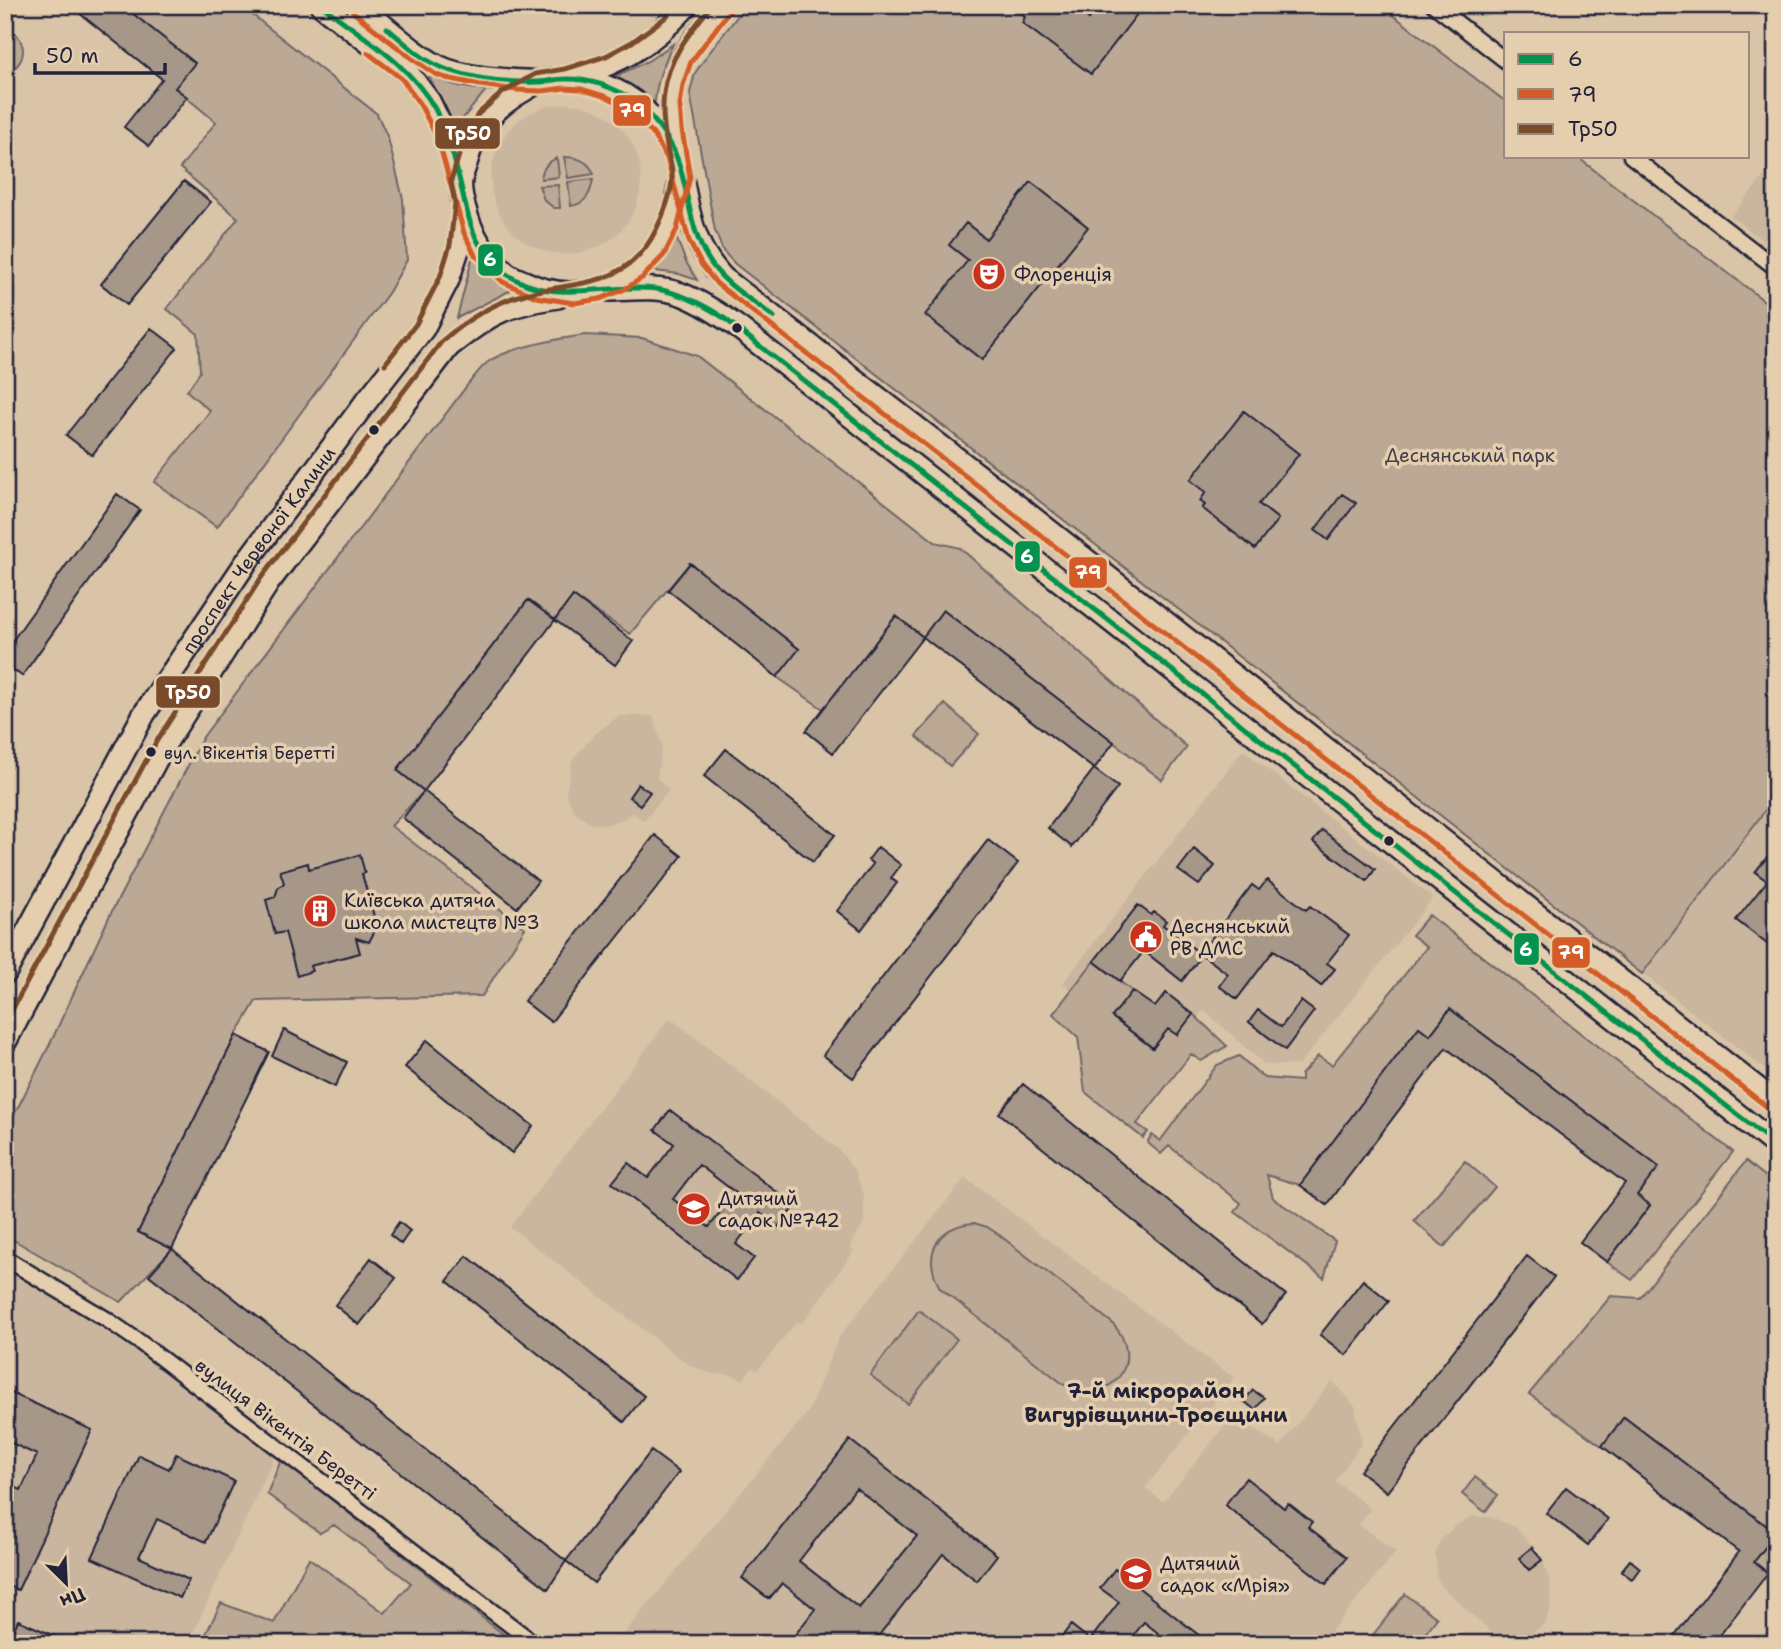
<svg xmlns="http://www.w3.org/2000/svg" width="1781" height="1649" viewBox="0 0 1781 1649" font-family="'Shantell Sans',sans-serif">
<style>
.built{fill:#cab69e}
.green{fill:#bba995;stroke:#6e6668;stroke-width:2}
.building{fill:#a69789;stroke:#22223b;stroke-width:2;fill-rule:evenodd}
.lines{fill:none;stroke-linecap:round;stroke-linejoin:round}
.street-casing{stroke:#22223b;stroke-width:19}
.secondary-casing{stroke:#22223b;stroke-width:26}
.street{stroke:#e5ceae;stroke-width:14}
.secondary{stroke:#e5ceae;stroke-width:21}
.bus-1-casing{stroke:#e5ceae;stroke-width:10}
.bus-2-casing{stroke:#e5ceae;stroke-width:10}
.bus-3-casing{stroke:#e5ceae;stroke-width:10}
.bus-1{stroke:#05924e;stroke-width:5}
.bus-2{stroke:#d35b26;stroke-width:5}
.bus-3{stroke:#7a4b2a;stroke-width:5}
.bus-dot{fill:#22223b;stroke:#e5ceae;stroke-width:2.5}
.labels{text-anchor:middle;stroke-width:7;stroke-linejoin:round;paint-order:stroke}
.bus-label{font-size:17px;fill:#22223b;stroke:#e5ceae;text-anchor:start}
.poi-label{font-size:19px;fill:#22223b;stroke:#e5ceae;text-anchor:start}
.park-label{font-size:19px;fill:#413d4d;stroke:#e5ceae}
.street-label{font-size:19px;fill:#22223b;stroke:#e5ceae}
.neighbourhood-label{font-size:21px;font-weight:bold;fill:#22223b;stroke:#e5ceae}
.line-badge{stroke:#e5ceae;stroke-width:2.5}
.badge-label{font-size:19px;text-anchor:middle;font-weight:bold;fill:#fff}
</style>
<rect width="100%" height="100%" fill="#d9c4a7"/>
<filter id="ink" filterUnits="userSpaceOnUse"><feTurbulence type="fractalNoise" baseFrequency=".0143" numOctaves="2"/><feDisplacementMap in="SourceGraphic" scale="14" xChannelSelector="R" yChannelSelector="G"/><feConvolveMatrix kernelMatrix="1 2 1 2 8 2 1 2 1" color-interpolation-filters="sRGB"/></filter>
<g filter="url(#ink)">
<path class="built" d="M491 179a75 75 0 1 1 150 0a75 75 0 1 1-150 0Z
M1776 162V251L1731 216Z
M619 716H653L662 746 657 778 669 790 644 821 632 812 626 818 605 825 589 823 573 810 566 793 572 761 595 734Z
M1243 750 1433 898 1299 1065H1265L1204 1010 1161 1058 1063 983Z
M1776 796V1078L1642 973Z
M670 1018 839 1150 855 1171 864 1195V1222L850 1247 854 1251 802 1324 797 1322 757 1371 752 1368 743 1380 731 1375 709 1373 689 1365 510 1227Z
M965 1178 1234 1378 1145 1488 1163 1502 1234 1415 1280 1446 1332 1381 1355 1406 1362 1443 1335 1481 1371 1509 1359 1525 1396 1552 1321 1644H615L808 1412 839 1337Z
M5 1266 107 1325 277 1452 188 1644H5Z
M1472 1516 1491 1517 1516 1527 1543 1560 1550 1583 1551 1606 1545 1623 1530 1635 1508 1641 1490 1631 1441 1586 1437 1577 1435 1554 1441 1539 1455 1526Z"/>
<path class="green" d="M122 5H240L377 114 388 138 403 199 407 260 389 292 217 527 154 482 210 411 187 391 200 372 198 334 167 309 238 218 180 168 216 122 175 88Z
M746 5H1380L1506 102V156H1576L1776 310V796L1642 974 1205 630 735 264 723 251 715 231 690 93 695 73 706 57Z
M5 26C28 37 30 63 5 74Z
M673 44C661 69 656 82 654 111L608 80 648 61Z
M428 74C447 83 467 86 487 89L455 128Z
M564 157C578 157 589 161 594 174L568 178Z
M557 158 559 177 541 179C542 168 547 162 557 158Z
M593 179C591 193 586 204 571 206L568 182Z
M558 185 560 208H554L544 200 539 186Z
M674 232 686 262 697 280 679 274 647 270Z
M473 255C482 272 497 283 515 288L457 318Z
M585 335 642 338 697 356 935 542 960 548 1187 747 1162 780 944 611 923 637 896 616 823 709 777 677 799 649 690 563 630 634 573 596 555 620 528 600 397 770 424 791 391 826 525 928 482 996 256 1001 236 1035 138 1232 172 1249 121 1302 5 1235V1133L49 1046 110 915 203 737 469 383C475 376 481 367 488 362 507 348 561 338 585 335Z
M945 704 979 734 950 766 916 736Z
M1429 915 1733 1152 1632 1280 1607 1262 1650 1206 1637 1195 1658 1167 1450 1009 1430 1035 1419 1028 1300 1185 1267 1175 1273 1198 1335 1241 1324 1278 1235 1212 1241 1203 1169 1146 1161 1154 1149 1144 1148 1141 1152 1135 1160 1141 1217 1065 1239 1056 1264 1078 1301 1081V1075L1318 1056 1332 1065 1427 947 1412 935Z
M1094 961 1132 991 1112 1017 1152 1048 1168 1029 1177 1035 1193 1014 1227 1046 1201 1061 1191 1054 1137 1124 1148 1132 1143 1138 1085 1092 1078 1037 1053 1014Z
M1465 1161 1495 1187 1444 1247 1414 1221Z
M1746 1161 1776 1185V1533L1624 1417 1602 1446 1529 1394 1611 1296 1640 1298Z
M974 1223 987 1227 998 1234 1111 1322C1149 1360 1110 1410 1063 1384L940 1288C922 1255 936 1226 974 1223Z
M919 1310 957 1339 908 1404 870 1375Z
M281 1460 516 1644H201L221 1603 274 1623 309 1558 385 1613 411 1583 334 1525 320 1533 267 1494Z
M1475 1477 1498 1495 1485 1512 1462 1494Z
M1776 1534V1580L1754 1562Z
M1405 1594 1437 1618 1417 1644H1366Z"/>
<path class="building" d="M69 5H122L195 63 175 88 187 97 149 146 124 127 162 79Z
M1010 5H1072L1089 19 1099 5H1144L1091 74 1022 23 1025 17Z
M184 181 211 202 127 305 101 284Z
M1031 182 1088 227 982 360 925 315 968 260 949 245 966 223 986 239Z
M151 328 177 348 92 455 66 435Z
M1244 411 1299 454 1259 504 1278 519 1255 549 1202 508 1205 505 1200 501 1206 492 1190 480Z
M117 494 140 510 22 676 5 664V651Z
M1342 494 1356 503 1328 540 1315 530Z
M690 563 799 649 777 677 668 590Z
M573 596 633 641 615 665 555 620Z
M528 600 555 620 424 791 397 770Z
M943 610 1114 742 1094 769 923 637Z
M896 616 923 637 833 753 806 731Z
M726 749 835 835 813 862 704 776Z
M1094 769 1118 787 1072 847 1048 828Z
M638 784 650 792 640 805 629 797Z
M424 791 538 881 517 908 403 818Z
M1322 830 1375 869 1367 881 1313 842Z
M655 835 682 856 551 1022 524 1001Z
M988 840 1018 863 853 1078 823 1055Z
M1776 846V951L1736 920 1767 881 1755 872Z
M878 847 901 865 891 878 897 883 861 930 837 911 873 864 868 860Z
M1194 849 1215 866 1199 885 1178 870Z
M360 855 365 873 362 874 377 927 369 942 356 938 360 953 310 966 312 971 297 976 285 932 275 934 266 900 275 897 278 888 284 883 280 871 308 863 309 869Z
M1267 880 1306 910 1310 906 1349 935 1327 963 1335 969 1321 986 1274 950 1237 999 1219 986 1228 974 1200 953 1252 885 1259 890Z
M1138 905 1151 915 1154 912 1160 916 1166 921 1163 925 1202 955 1182 981 1144 951 1120 981 1094 961Z
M1132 991 1155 1007 1166 993 1193 1014 1177 1035 1168 1029 1153 1048 1112 1017Z
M1301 1001 1314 1011 1285 1050 1249 1022 1258 1010 1281 1027Z
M1450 1009 1659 1167 1637 1195 1650 1205 1607 1262 1580 1242 1625 1183 1446 1048 1327 1205 1300 1185 1419 1027 1430 1035Z
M284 1030 347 1062 335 1087 272 1056Z
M236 1035 269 1052 172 1249 138 1232Z
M427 1040 533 1126 512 1153 405 1067Z
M1023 1084 1286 1295 1262 1324 999 1113Z
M670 1110 795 1206 778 1227 760 1213 736 1244 754 1258 737 1280 612 1183 628 1163 648 1178 674 1144 655 1130ZM699 1165 736 1193 709 1227 673 1199Z
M399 1222 410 1231 401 1244 390 1235Z
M172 1249 566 1561 548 1589 149 1275Z
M467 1256 644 1396 624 1422 447 1281Z
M1527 1256 1554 1277 1387 1492 1360 1471Z
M371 1258 396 1278 359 1325 335 1305Z
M1363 1280 1389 1301 1346 1355 1320 1335Z
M5 1390 92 1430 18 1590 5 1585V1483L21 1490 37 1455 5 1440Z
M1253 1390 1264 1398 1255 1410 1244 1401Z
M1624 1417 1776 1533 1754 1562 1768 1573 1713 1644H1668L1739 1552 1602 1446Z
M850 1440 997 1555 977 1581 943 1554 872 1644H788L815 1609 782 1583 769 1599 742 1578ZM856 1488 917 1536 859 1608 799 1561Z
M651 1451 679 1472 594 1583 566 1561Z
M176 1454 234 1481 206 1542 157 1519 139 1557 189 1580 180 1598 92 1558 139 1455 169 1469Z
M1246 1478 1284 1508 1288 1503 1312 1522 1308 1527 1347 1557 1326 1584 1225 1505Z
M1566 1487 1608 1519 1588 1545 1546 1513Z
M1532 1547 1542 1560 1529 1570 1519 1558Z
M1630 1560 1640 1568 1632 1579 1621 1571Z
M1115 1569 1210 1644H1172L1144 1622 1127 1644H1056L1071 1625 1090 1640 1119 1602 1100 1588Z
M18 1620 73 1644H8Z"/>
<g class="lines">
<defs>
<path id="street" d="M1434 5 1506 61
M1631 156 1776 268
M5 1258 106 1319 141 1343 535 1644"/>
<g id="secondary">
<path d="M321 5 408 73 429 101 446 136 460 182"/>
<path d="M359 5C381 23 421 61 447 70 473 79 511 80 539 82"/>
<path d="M568 78C583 73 598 69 611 63 640 50 666 29 687 5"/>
<path d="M675 146C670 116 669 87 683 59 692 39 710 22 723 5"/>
<path d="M681 176C676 202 672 229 656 250 626 292 568 304 524 282 518 279 510 277 505 272 487 257 474 239 467 216 464 206 459 192 461 180 462 173 465 167 467 160 476 126 496 106 526 89 530 87 535 83 540 82 570 73 610 83 635 102 650 113 673 144 678 161 685 187 687 214 697 238 703 254 712 266 723 278L991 485 1776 1103"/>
<path d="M609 290C633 289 658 286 681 294 702 302 721 315 739 328L1776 1145"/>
<path id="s1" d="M5 973 144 714 247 561 365 403 423 329 448 280 459 247 463 213"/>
<path d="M5 1042 163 747 268 583 449 346C464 335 478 323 495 314 515 304 537 300 558 297"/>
</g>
</defs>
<use href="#street" class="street-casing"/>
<use href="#secondary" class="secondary-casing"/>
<use href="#street" class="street"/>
<use href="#secondary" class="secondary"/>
<defs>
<path id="bus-1" d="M321 5C361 36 410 64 435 109 446 130 453 152 458 174 468 212 470 248 505 273 553 307 604 282 656 289 681 293 703 304 724 318L1776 1145
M387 28C406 44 424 62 448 70 476 79 508 83 538 82 547 82 555 79 564 79 588 78 615 87 634 101 652 115 671 139 678 161 689 193 689 227 707 257 722 284 751 299 774 317"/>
<path id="bus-2" d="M353 12 411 58 435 74 446 78 480 85 516 90 542 91 565 88 581 89 607 97 630 108 653 134 667 158 689 241 701 264 717 284 986 492 1771 1110
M368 53 402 79 421 106 438 139 464 233 475 255 503 282 536 297 574 303 600 299 623 290 642 278 664 255 677 229 690 177 682 130 680 105 683 85 691 62 730 10"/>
<path id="bus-3" d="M385 364 416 324 440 277 450 245 455 204 451 181 463 142 478 114 502 93 535 74 565 69 606 56 632 42 666 17 675 5
M5 1023 156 742 261 578 442 341C466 320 495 302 525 294 565 283 609 288 639 255 655 239 674 195 672 172 672 167 670 162 669 157 665 136 661 114 664 93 668 58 690 32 712 5"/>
</defs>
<use href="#bus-1" class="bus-1-casing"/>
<use href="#bus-2" class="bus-2-casing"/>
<use href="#bus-3" class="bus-3-casing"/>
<use href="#bus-1" class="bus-1"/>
<use href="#bus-2" class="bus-2"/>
<use href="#bus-3" class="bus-3"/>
</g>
</g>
<defs>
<symbol id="theatre-disc" viewBox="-11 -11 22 22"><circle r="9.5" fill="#c8321e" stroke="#e5ceae"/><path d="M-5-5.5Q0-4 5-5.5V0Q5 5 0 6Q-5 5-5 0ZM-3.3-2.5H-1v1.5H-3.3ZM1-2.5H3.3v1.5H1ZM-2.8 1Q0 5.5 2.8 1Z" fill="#fff"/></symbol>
<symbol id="building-disc" viewBox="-11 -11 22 22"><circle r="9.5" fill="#c8321e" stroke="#e5ceae"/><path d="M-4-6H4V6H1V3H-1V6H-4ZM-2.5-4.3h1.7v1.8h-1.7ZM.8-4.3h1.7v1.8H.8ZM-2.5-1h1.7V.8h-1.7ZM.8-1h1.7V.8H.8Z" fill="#fff"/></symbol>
<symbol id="civic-disc" viewBox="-11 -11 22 22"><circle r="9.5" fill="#c8321e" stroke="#e5ceae"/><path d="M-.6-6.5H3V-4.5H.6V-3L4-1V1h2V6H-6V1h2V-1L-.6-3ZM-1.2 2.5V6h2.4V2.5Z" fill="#fff"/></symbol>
<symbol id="school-disc" viewBox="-11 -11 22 22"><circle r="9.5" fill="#c8321e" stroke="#e5ceae"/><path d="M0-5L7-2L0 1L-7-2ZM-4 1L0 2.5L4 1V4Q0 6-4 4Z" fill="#fff"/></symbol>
</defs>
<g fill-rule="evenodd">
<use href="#theatre-disc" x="970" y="255" width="38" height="38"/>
<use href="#building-disc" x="301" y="892" width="38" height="38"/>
<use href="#civic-disc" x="1127" y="918" width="38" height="38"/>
<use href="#school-disc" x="675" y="1190" width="38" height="38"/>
<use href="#school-disc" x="1117" y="1555" width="38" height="38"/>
</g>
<g class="bus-dot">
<circle cx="737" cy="328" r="6"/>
<circle cx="374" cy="430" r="6"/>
<circle cx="151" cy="752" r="6"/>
<circle cx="1389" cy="841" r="6"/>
</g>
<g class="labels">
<g class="bus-label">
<text x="164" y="759">вул. Вікентія Беретті</text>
</g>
<g class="poi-label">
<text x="1014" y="281">Флоренція</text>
<text x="344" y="907">Київська дитяча<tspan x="344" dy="22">школа мистецтв №3</tspan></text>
<text x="1170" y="933">Деснянський<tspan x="1170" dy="22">РВ ДМС</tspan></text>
<text x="718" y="1205">Дитячий<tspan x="718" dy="22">садок №742</tspan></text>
<text x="1160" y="1570">Дитячий<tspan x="1160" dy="22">садок «Мрія»</tspan></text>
</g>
<g class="park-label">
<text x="1470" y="462">Деснянський парк</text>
</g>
<g class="street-label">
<text dy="7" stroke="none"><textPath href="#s1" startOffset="494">проспект Червоної Калини</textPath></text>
<text transform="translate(286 1429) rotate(37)" y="7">вулиця Вікентія Беретті</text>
</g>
<g class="neighbourhood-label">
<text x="1156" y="1398">7-й мікрорайон<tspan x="1156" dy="24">Вигурівщини-Троєщини</tspan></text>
</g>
</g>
<g class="line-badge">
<rect x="612" y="94" width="40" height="33" rx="7" fill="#d35b26"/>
<rect x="434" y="117" width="67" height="33" rx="7" fill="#7a4b2a"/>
<rect x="477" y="243" width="27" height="34" rx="7" fill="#05924e"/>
<rect x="1014" y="540" width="27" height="33" rx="7" fill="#05924e"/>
<rect x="1068" y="556" width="40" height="33" rx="7" fill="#d35b26"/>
<rect x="155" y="675" width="66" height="34" rx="7" fill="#7a4b2a"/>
<rect x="1513" y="932" width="27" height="34" rx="7" fill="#05924e"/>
<rect x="1551" y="936" width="40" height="33" rx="7" fill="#d35b26"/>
</g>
<g class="badge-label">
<text x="632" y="117">79</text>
<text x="468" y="140">Тр50</text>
<text x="490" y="266">6</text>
<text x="1027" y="563">6</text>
<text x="1088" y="579">79</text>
<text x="188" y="699">Тр50</text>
<text x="1526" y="956">6</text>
<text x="1571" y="959">79</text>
</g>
<rect width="1781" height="1649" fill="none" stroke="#e5ceae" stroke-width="28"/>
<rect x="14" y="14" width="1753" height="1621" fill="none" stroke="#22223b" stroke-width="2.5" filter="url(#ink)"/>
<rect x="1504" y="32" width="245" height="126" fill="#e5ceae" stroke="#978980" stroke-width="2"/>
<rect x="1518" y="54" width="35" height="10" fill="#05924e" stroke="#978980" stroke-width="2"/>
<text x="1568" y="66" font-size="21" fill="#22223b">6</text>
<rect x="1518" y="89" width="35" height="10" fill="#d35b26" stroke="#978980" stroke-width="2"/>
<text x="1568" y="102" font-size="21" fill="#22223b">79</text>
<rect x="1518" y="124" width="35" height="10" fill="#7a4b2a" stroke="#978980" stroke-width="2"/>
<text x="1568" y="136" font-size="21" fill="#22223b">Тр50</text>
<g transform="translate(66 1583) rotate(156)" stroke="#e5ceae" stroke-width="5" paint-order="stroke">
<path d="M0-5L12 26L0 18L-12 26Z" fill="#22223b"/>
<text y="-10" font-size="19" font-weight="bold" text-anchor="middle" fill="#22223b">Пн</text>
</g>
<path d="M35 63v10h130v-10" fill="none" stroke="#22223b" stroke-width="3.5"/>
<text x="46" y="63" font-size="21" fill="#22223b" stroke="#e5ceae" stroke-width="5" paint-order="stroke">50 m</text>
</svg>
